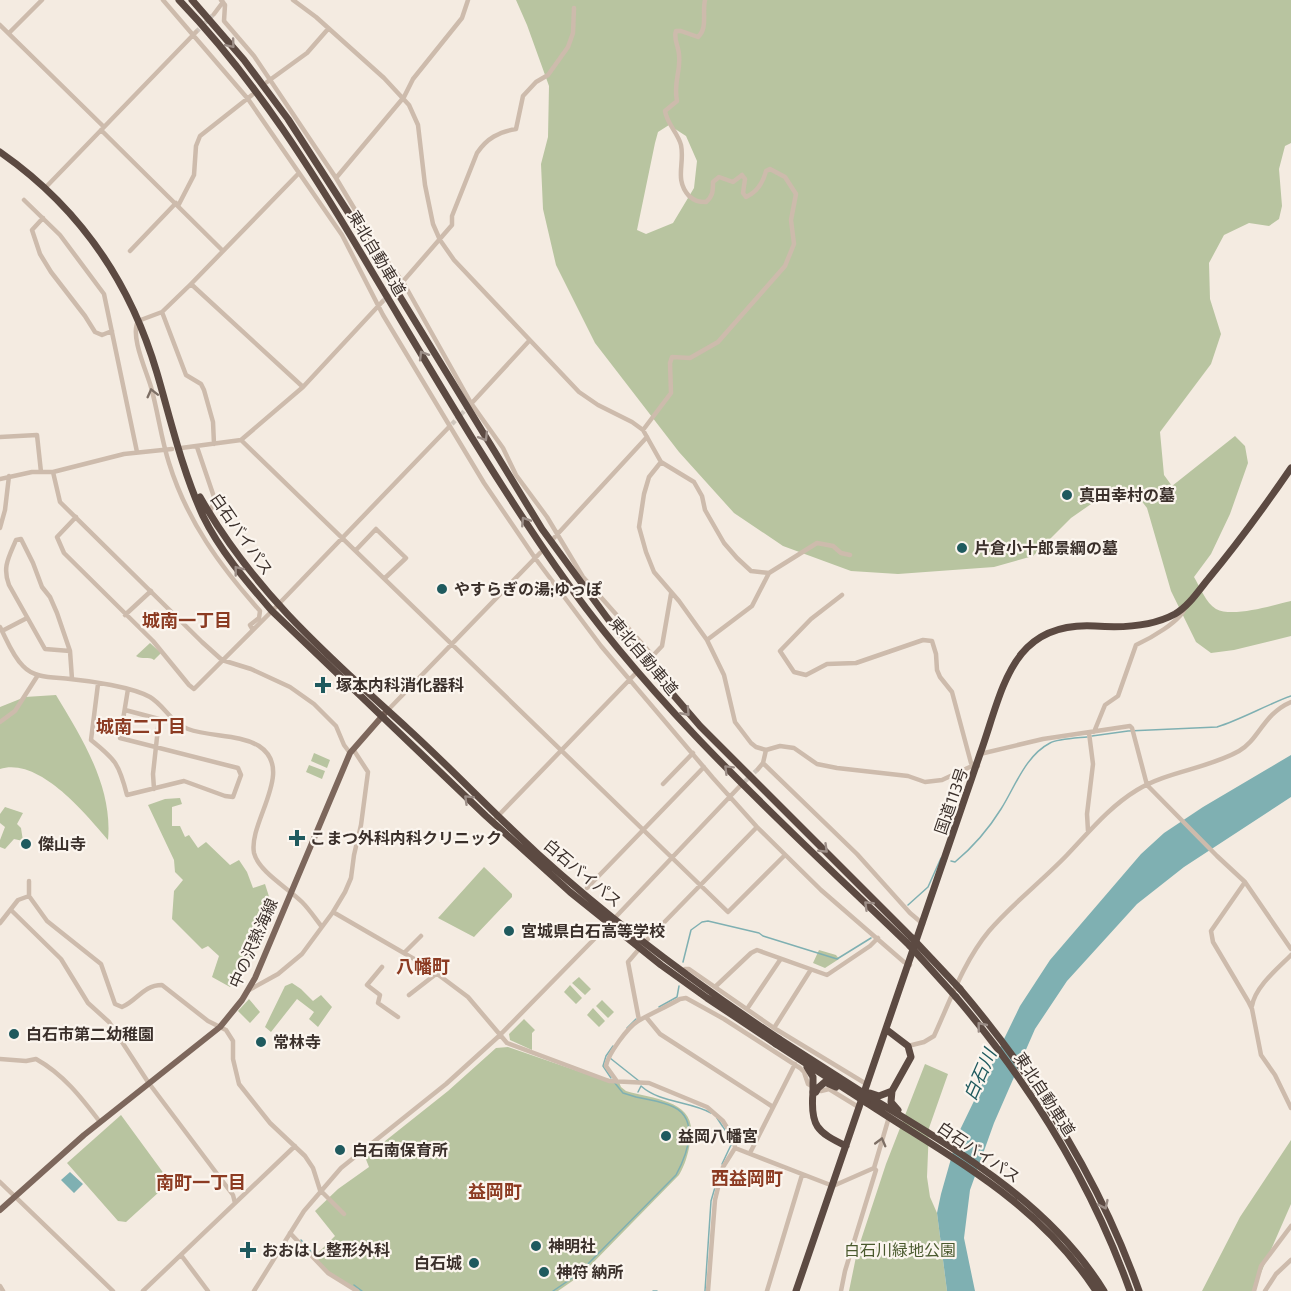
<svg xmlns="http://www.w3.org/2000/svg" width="1291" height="1291" viewBox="0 0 1291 1291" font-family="'Exo 2','Noto Sans JP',sans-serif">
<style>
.green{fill:#b8c4a0;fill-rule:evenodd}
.water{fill:#7fb0b2}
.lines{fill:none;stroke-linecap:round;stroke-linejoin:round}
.stream{stroke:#7fb0b2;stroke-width:1.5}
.minor-tunnel{stroke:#cfc6bd;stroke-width:4.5;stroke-dasharray:4.5 2;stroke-linecap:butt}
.minor{stroke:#cdbbac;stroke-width:4.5}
.major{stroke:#7d675c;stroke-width:6}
.highway{stroke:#5c4a42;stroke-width:7}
.highway-bridge{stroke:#5c4a42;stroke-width:7}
.oneway{stroke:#9c8e87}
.oneway2{stroke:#7d6f65}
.poi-dot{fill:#1f5a5e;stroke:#fbf5ee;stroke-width:2}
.labels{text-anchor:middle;stroke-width:4.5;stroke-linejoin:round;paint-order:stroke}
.street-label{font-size:16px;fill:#3b302b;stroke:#fbf5ee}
.poi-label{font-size:16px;font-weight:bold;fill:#3b302b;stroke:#fbf5ee;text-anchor:start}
.park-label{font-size:16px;fill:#4a5a2e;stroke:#fbf5ee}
.neighbourhood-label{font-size:18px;font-weight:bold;fill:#8c3b22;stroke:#fbf5ee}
.water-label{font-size:18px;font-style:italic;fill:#1f5a5e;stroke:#fbf5ee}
</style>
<rect width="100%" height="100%" fill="#f4ebe1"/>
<path class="green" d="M516 0H1291V143L1285 146 1279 169 1282 206 1279 219 1269 226 1249 223 1224 235 1209 263 1210 299 1221 334 1211 364 1160 432 1164 475 1172 486 1235 436 1245 446 1248 463 1230 514 1211 554 1194 577C1200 587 1206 603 1216 609 1233 618 1273 605 1291 601V636L1234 650 1211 653 1196 642 1171 591 1147 508 1137 495 1114 488 1071 518 1033 556 994 567 898 574 851 571 783 546 734 513 679 452 595 343 556 265 543 209 541 164 548 137 549 86 527 25ZM669 125 686 136 697 161 694 188 673 223 646 234 637 230 655 143 658 132Z
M150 643 161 653 154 660C149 656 142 660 136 656Z
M56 695C82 738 113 787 108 840 85 813 39 757 0 769V707L25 697Z
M314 753 330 760 327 768 311 761Z
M309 765 325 771 322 779 306 772Z
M180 798 182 804 172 807V826H180L185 837 189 835 198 848 206 842 230 865 239 860 247 872 253 888 265 884 273 909 264 934 230 987 212 977 219 956 208 946 202 949 172 919 174 891 183 880 175 872 174 860 148 805 165 799Z
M5 807 23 813 17 824 21 828 23 841 14 839 5 849 0 847V840L5 827 0 823V814Z
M484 867 512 894V897L474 937 438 918Z
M819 950 836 955 839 959 825 968 813 963Z
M579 977 591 989 585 995 572 983Z
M292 983 301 989 313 1001 321 995 332 1007 318 1027 309 1019 314 1012 297 999 271 1032 265 1027 285 986Z
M570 985 582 998 576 1004 564 992Z
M249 999 260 1012 250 1023 238 1011Z
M602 1000 614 1012 608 1018 596 1006Z
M593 1008 605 1021 599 1027 587 1015Z
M524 1019 535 1030 532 1033V1050L510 1040 509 1034Z
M508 1047 595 1077 618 1080 621 1087 626 1091C656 1100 700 1100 690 1143 688 1154 685 1165 679 1175L581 1275 558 1291H357L322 1268 316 1255 335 1236 315 1211 338 1189 369 1167 365 1157 448 1091 496 1048Z
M925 1064 948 1074 929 1128 927 1177 930 1197 937 1213 947 1291H849L857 1252 886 1164Z
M121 1115 170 1182 126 1222 118 1221 67 1163Z
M1291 1140V1204L1253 1291H1202L1240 1217Z"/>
<path class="water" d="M1291 755V797L1184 867 1137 904 1067 981 1035 1029 994 1123 970 1190 964 1238 975 1291H947L937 1213 941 1194 958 1134 1020 1006 1050 960 1141 854 1164 833 1203 807Z
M70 1172 83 1184 74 1193 61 1180Z"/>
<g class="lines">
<path class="stream" d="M1092 736 1128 731 1217 727C1242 719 1266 705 1291 696
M951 861 955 862C973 847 988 830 1001 809 1015 787 1025 756 1050 743 1057 739 1078 738 1087 737
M908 905 928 887 941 858
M683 962 691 930 702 922 708 921 759 933 763 936 837 959 871 938
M659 1007 677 997 679 986
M627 1028 636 1019
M610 1058 639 1081
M611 1078 603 1066 606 1056 613 1046
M614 1082 623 1093 636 1097
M638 1092 641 1086C660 1103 689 1101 711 1113
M717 1118 731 1139V1145L722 1164
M301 1240 314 1255
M354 1285 362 1291
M553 1291 578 1274 676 1175C688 1153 701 1116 669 1105 659 1101 647 1099 636 1097
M653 1291H657
M705 1291 711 1201 718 1177"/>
<path class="minor-tunnel" d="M196 32 214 14
M382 302 397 288
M452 424 469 406
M740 786 758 769"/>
<path class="minor" d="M163 0 248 99 342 235 383 315 484 483 535 558 601 646 713 778 757 827 821 890 904 962 910 965
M221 0 225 5 224 21 254 56 336 178 381 253 403 282 471 403 503 448 516 475 547 517 583 577 653 656
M293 0 316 17 384 78 409 105 418 125 425 185 433 224 440 240 454 260 579 392 598 405 632 422 643 430 661 462 694 482 702 496 705 510 724 543 737 558 751 571 769 573
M214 14 223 2
M0 25 104 127
M9 33 42 0
M267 82 307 53 328 29
M101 130 223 251
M299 173 191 284 303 387
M336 178 404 97 413 79 462 18 468 0
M46 187 196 32
M24 200 60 235 104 294 137 452
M178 206 194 175 196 146 200 136 252 95
M43 218 32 230 40 254 51 272 85 316 95 332 102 335 112 331
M130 251 176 203
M191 284 162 312 138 321C130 336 146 370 151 387 158 412 161 438 169 463 187 521 220 566 260 611L259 618 250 625 253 630
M399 286 452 225V216L477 153C487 138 499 132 516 129L523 96 536 82 548 75 568 47 573 33 574 8
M162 312 186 375 201 384 204 390 213 422 214 444
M470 405 529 341
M643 430 671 393 670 363 672 357 690 358 718 342 785 266 794 244 791 220 796 194 785 177 770 169 766 171C763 183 757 192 746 197L743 193 745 179 742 175 733 182 719 177 713 182C713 191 713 196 706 202 698 202 695 201 689 196 674 179 685 164 681 145 678 133 667 124 665 111L677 101C673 81 681 73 679 55 679 47 673 39 676 31H681L698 37C708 28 702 13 705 0
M0 437 37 435 41 472
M241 440 728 912 785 855
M197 447 214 497V502L210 512
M181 448 241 440 303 387 382 302
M661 462 649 477 644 494 639 527 646 552 654 572 679 601 707 640 724 675 735 722 751 743 756 747 766 750 780 746 794 748 817 764 837 768 908 776 925 782 942 780 972 766H978
M53 472 60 502 202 642 222 660 251 669 290 687 314 704 336 726 344 745 350 753
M0 479 32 472H53L124 454 172 449
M76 517 57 537 64 553 153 641 189 685 194 689 272 611 450 426
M0 528 5 510 9 476
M553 539 647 437
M356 550 376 529 406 558 385 578
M842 595 811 619 780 651 794 672 806 675 827 664 856 663 923 640 932 641 936 654 937 670 940 677 952 692 971 763 976 765
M125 615 151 591
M0 627C7 640 12 655 23 666 35 679 54 677 70 679 91 681 132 687 150 697 165 706 171 723 188 729 210 737 239 734 259 746 296 770 248 822 254 853 259 872 288 888 302 902 309 909 315 918 322 927
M2 631 27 618
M707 640 752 606 769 573 817 543 833 546 841 553 850 555
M70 651 45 649 9 585C2 567 9 557 16 540L21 539 33 563 42 587 50 597 57 613 70 651 72 679
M647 662 662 646 671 594
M98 684 91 740C116 760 119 764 127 795L184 781 225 796 233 797 241 775 238 768 120 738 128 689
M125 710 159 719 153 774 154 789
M387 711 540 553
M0 722 15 711 38 675
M1094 732 1105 705 1118 696 1136 645C1149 639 1182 621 1185 607
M980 754 1043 739 1130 726 1132 728 1147 785 1217 856 1245 882 1291 949
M763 763 857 854 910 913 923 924
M758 769 763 763 766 750
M663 784 693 753
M496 818 636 673
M1088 831 1087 814 1093 764 1089 733
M29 881V896L47 921 101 964 115 1004 122 1007C137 1001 143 985 162 985L208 1021 226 1030 233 1041V1059L239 1084 270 1123 305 1156 313 1168 320 1190 344 1214
M1245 882 1211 931 1213 942 1248 1001 1252 1009 1261 1055 1275 1075 1291 1108
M587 888 704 767
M11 910 61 959 88 1003 109 1022 148 1082 233 1195 235 1203
M333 912 428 967 468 997 507 1043 609 1081 649 1083 707 1107 723 1121 734 1139 735 1148 723 1167 715 1200 708 1291
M0 923 18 900 29 896
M645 942 757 827
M404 953 421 936
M382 967 367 985 380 995 378 1003 398 1017
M683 972 685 969H689L774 1028 868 1085
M715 987 751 953 757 950 827 975 870 946 878 938
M249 990 278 974 302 954 333 912 345 892 351 878 354 855 361 825 368 772 353 749
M409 995 436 974
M1252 1006C1255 987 1278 968 1291 955
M747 1009 780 960
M646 1017 660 1034 773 1107
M639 1020 628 962 640 948
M774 1028 810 971
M908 1046 924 1042 934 1036C950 1001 964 961 989 931 1012 904 1042 881 1067 855 1089 832 1109 807 1137 790 1168 771 1207 769 1239 751 1259 740 1263 714 1291 702
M0 1059 26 1061 36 1059C63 1074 81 1097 100 1122
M616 1080 606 1066C608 1054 628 1027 638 1021 652 1013 666 1007 680 999L686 998 724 1019 800 1068 804 1072 808 1084 821 1091 829 1089 860 1108
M735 1148 833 1186 874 1168
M750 1153 795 1064
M0 1182 113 1291
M290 1233 328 1273 357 1291
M181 1255 208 1291
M0 1286 3 1291
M143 1291 295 1146
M254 1291 304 1211 341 1168 446 1084 499 1036 609 924 740 786
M767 1291 802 1175
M841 1291 845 1271 876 1170 874 1168 889 1117
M1254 1291 1261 1266 1291 1226
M1265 1291 1276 1274 1291 1260"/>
<path class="major" d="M0 1210 84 1135 220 1027 242 1000 255 978 350 753 385 713"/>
<path class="highway" d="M179 0C256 80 315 175 371 270 431 370 490 472 556 567 655 710 786 826 910 946
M192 0 244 60 288 119 355 223 542 529 608 619 700 726 912 938
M0 152C79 207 130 281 157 373 171 421 182 470 203 516 220 551 247 582 272 611L486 816 570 892 661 965 707 998 776 1044
M200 497C254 592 328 656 407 728 452 769 493 813 538 854 613 922 695 983 779 1039
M960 989C1037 1080 1099 1178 1139 1291
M956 997C1031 1085 1091 1182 1130 1291
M892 1091 891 1102 898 1110
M813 1092C810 1126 817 1132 846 1146
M870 1093 879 1096 892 1091 911 1057 908 1046 887 1030
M868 1096C955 1149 1049 1202 1104 1291
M867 1103C954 1160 1037 1201 1096 1291
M796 1291 980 754C1003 690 1010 621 1095 626 1121 628 1151 627 1175 614 1189 606 1199 590 1209 578 1238 543 1265 506 1291 468"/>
<path class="highway-bridge" d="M912 938 960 989
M910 946 956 997
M779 1039 868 1096
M776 1044 867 1103
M807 1067 813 1077V1092
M816 1092 818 1088 825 1082 836 1087"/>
</g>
<defs><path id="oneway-chevron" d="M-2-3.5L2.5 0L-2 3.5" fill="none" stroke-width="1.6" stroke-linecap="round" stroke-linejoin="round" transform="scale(1.5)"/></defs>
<g class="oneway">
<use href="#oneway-chevron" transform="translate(231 44) rotate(50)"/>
<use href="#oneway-chevron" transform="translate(423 355) rotate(-121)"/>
<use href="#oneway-chevron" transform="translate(484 437) rotate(59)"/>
<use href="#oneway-chevron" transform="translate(525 521) rotate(-123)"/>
<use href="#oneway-chevron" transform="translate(238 570) rotate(-128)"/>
<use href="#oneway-chevron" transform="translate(686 712) rotate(48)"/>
<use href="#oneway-chevron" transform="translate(728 769) rotate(-135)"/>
<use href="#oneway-chevron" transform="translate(468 799) rotate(-136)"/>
<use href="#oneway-chevron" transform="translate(824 849) rotate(44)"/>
<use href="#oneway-chevron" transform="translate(868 905) rotate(-136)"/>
<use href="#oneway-chevron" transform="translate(981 1026) rotate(-129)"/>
<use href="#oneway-chevron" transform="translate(1104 1205) rotate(65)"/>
</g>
<g class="oneway2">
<use href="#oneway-chevron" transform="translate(152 393) rotate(-104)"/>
<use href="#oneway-chevron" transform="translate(881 1142) rotate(-75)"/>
</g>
<g class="poi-dot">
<circle cx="1067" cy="495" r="6"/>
<circle cx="962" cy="548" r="6"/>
<circle cx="442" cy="589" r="6"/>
<path d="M320 676h6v6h6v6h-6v6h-6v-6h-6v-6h6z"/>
<path d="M294 829h6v6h6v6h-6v6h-6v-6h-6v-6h6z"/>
<circle cx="26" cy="844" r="6"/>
<circle cx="509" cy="931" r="6"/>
<circle cx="14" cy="1034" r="6"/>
<circle cx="261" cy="1042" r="6"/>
<circle cx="666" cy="1136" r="6"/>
<circle cx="340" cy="1150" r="6"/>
<circle cx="536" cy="1246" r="6"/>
<path d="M245 1241h6v6h6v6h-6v6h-6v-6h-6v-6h6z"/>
<circle cx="474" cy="1263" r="6"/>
<circle cx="544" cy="1272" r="6"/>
</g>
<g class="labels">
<g class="street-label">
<text transform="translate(377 253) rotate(59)" y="6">東北自動車道</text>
<text transform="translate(242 534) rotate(55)" y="6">白石バイパス</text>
<text transform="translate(644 656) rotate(50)" y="6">東北自動車道</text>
<text transform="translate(951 801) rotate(-71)" y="6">国道113号</text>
<text transform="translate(583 873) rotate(40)" y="6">白石バイパス</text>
<text transform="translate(253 943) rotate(-66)" y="6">中の沢熱海線</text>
<text transform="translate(1045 1094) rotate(57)" y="6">東北自動車道</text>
<text transform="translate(979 1152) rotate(34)" y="6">白石バイパス</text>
</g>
<g class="poi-label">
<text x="1079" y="501">真田幸村の墓</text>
<text x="974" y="554">片倉小十郎景綱の墓</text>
<text x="454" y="595">やすらぎの湯;ゆっぽ</text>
<text x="336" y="691">塚本内科消化器科</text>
<text x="310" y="844">こまつ外科内科クリニック</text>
<text x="38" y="850">傑山寺</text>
<text x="521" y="937">宮城県白石高等学校</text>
<text x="26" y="1040">白石市第二幼稚園</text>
<text x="273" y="1048">常林寺</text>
<text x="678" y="1142">益岡八幡宮</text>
<text x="352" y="1156">白石南保育所</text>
<text x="548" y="1252">神明社</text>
<text x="262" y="1256">おおはし整形外科</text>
<text x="462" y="1269" text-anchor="end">白石城</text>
<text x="556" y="1278">神符 納所</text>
</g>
<g class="park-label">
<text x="900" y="1256">白石川緑地公園</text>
</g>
<g class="neighbourhood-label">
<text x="187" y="627">城南一丁目</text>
<text x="141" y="733">城南二丁目</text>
<text x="423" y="973">八幡町</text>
<text x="747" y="1185">西益岡町</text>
<text x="201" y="1189">南町一丁目</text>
<text x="495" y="1198">益岡町</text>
</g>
<g class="water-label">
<text transform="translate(980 1075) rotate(-66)" y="6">白石川</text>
</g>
</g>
</svg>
